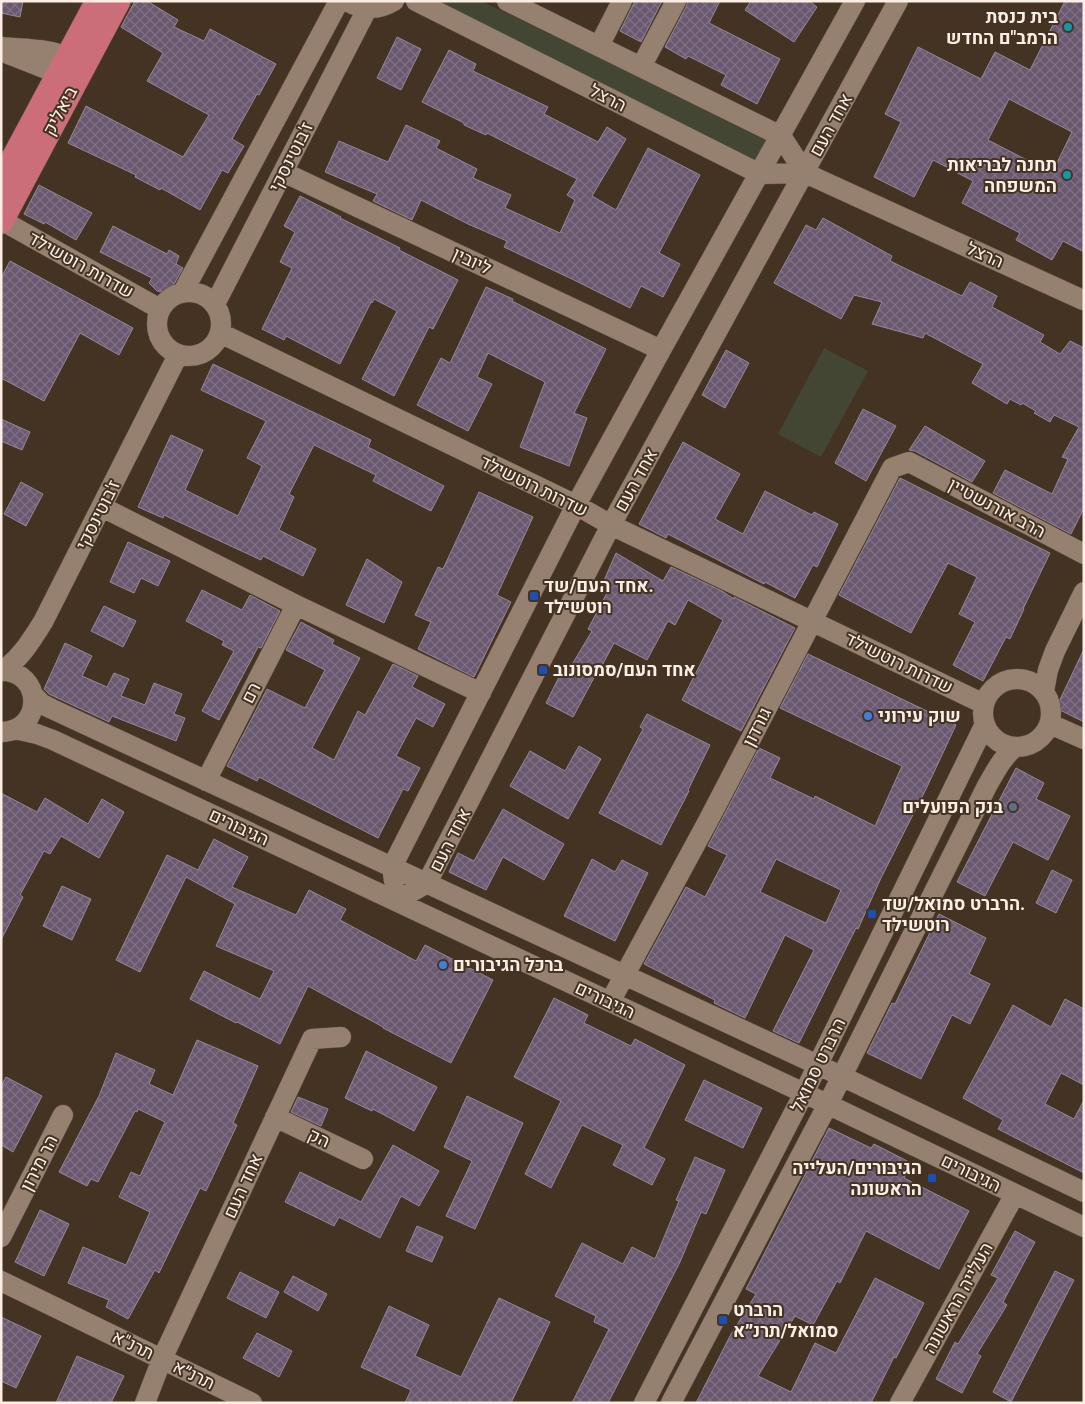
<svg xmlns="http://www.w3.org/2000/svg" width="1085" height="1404" viewBox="0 0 1085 1404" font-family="Roboto,Heebo,sans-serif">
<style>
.park{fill:#424633}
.building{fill:url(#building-cross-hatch);stroke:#95869b;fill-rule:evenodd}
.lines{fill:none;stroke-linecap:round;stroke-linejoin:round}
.minor-casing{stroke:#605144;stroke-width:21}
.major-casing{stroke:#605144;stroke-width:26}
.minor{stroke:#968170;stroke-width:20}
.major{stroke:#cc6e7a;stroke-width:25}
.culture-dot{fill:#0f9aa8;stroke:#443323;stroke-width:2}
.transit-dot{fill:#1a4fb4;stroke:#443323;stroke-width:2}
.shop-dot{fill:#3f7fe0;stroke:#443323;stroke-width:2}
.service-dot{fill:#5c6f8a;stroke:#443323;stroke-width:2}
.labels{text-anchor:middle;stroke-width:4;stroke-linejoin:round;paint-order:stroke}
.poi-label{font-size:18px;font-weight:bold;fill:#fbefe5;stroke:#443323;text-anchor:start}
.street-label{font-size:18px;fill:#fbefe5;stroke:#443323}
</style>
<defs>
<pattern id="building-cross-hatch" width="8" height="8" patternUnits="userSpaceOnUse" patternTransform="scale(1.25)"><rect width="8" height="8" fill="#69586f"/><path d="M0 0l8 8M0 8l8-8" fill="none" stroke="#7f7083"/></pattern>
</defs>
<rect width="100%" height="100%" fill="#443323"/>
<path class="park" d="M438 1H481L771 139 758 165Z
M824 348 868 371 821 457 778 434Z"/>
<path class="building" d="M1 1H23L20 17 1 13Z
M135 1H147L178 20 174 27 204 41 210 29 276 64 259 95 257 94 232 139 244 146 228 173 222 170 200 210 161 188 160 190 135 177 136 175 68 143 86 106 183 157 209 115 147 81 163 53 121 27Z
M635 1H662L641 42 620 31Z
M688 1H720L709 23 780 59 757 104 721 85 726 75 688 56 686 59 665 47 686 7Z
M751 1H809L817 7 794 42 745 10Z
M1065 1H1084V252L1063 241 1052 260 1016 240 1020 233 962 203 973 181 933 160 914 197 874 177 901 122 885 114 918 47 981 79 995 52 1030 70ZM1009 99 1072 132 1052 173 988 140Z
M397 37 421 49 401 90 377 78Z
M449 50 476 64 473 71 548 107 544 114 598 142 607 127 626 139 592 196 616 210 648 148 700 175 659 253 680 264 663 297 641 286 630 308 572 279 504 247 507 241 468 224 421 200 412 220 373 201 377 194 325 172 339 141 388 162 406 125 440 141 436 148 477 169 473 178 511 195 505 208 560 233 575 200 567 195 577 179 487 133 486 135 464 125V123L422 102Z
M39 185 92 213 76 240 45 222 44 224 24 214Z
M300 196 341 217 340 218 400 248 399 250 458 280 433 329 429 327 394 396 362 379 397 311 374 299 372 303 371 302 340 364 286 336 284 340 262 329 292 268 280 262 295 232 284 226Z
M823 218 892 256 890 261 962 296 970 282 997 296 992 307 1044 335 1040 342 1060 354 1070 341 1084 348V508L1071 534 993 493 1005 470 1052 494 1068 459 1062 457 1079 427 1054 415 1050 422 1034 413 1036 411 1022 403 1021 405 1010 399 1007 404 972 383 983 364 925 333 923 338 872 324 882 302 854 295 841 319 774 283 806 225 816 230Z
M113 226 167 254 169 250 179 256 176 264 183 268 173 286 171 291 169 293 157 291 149 283 152 278 100 252Z
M10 261 133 328 119 355 80 333 44 401 1 378V278Z
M486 287 513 299 512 301 606 349 574 413 587 418 569 466 520 447 545 382 488 353 477 377 492 384 468 431 417 405 441 358 450 363Z
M726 350 749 363 725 408 702 395Z
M213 364 371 440 368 447 444 486 431 511 373 481 376 475 314 445 289 494 294 497 279 530 316 549 303 576 263 556 261 560 164 515 163 518 138 507 171 435 203 450 185 490 238 516 262 466 247 458 266 421 201 390Z
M863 409 896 426 866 481 835 463Z
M1 419 30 432 22 450 1 441Z
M925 426 985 461 972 482 915 451 909 450Z
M683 442 740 474 715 519 743 534 765 491 812 515 814 512 838 524 817 567 813 565 795 598 765 582 764 584 668 534 666 538 639 524Z
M900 478 1050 553 1023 609H1024L1010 639 1006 637 983 681 953 665 975 622 959 614 977 577 948 563 911 633 839 595Z
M21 482 43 494 26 526 4 514Z
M479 492 533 517 497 595 511 602 474 677 418 649 431 622 415 615 438 567 443 569Z
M128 542 170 561 158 586 141 578 134 593 110 582Z
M616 553 663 581 671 567 722 591 734 599V597L748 604 795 628 741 731 682 700 723 620 688 600 675 625 668 621 647 660 614 643 598 673 597 672 573 717 546 703 565 665 570 668 592 631 588 629 609 589 602 585Z
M367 559 402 582 384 623 346 605Z
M202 590 242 610 250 595 280 611 261 648 258 647 219 720 202 711 234 651 222 645 224 641 186 621Z
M104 606 136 621 123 647 91 631Z
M301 622 334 640 332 644 360 658 312 748 334 760 358 711 365 715 393 664 418 676 412 687 445 704 433 727 416 718 396 756 420 768 408 791 403 789 378 838 259 777 257 781 227 766 267 689 305 708 325 670 286 650Z
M65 643 92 656 82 676 107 687 114 673 129 679 121 696 145 705 154 683 182 694 174 714 185 718 176 741 112 716 109 722 49 694 44 689Z
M1084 649V722L1056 708Z
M808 654 956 725 927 787 881 878 858 929 856 928 799 1043 773 1031 814 950 785 935 745 1018 714 1003 715 1000 644 964 686 887 705 897 727 855 708 846 759 748 780 758 770 778 814 799 815 796 875 826 902 766 780 708ZM776 859 841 890 826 923 760 892Z
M647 714 710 745 688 790 689 791 661 845 599 813 643 729 640 727Z
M579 746 601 759 568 819 510 786 530 751 565 771Z
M1016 768 1044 783 1036 799 1070 816 1048 860 1013 842 985 896 957 882Z
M1 793 37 812 45 798 88 824 102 799 124 812 99 858 61 836 50 854 44 851 20 895 23 897 1 940Z
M503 809 564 844 544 880 503 857 486 890 449 872 458 853 474 861Z
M214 839 248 857 232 887 296 915 309 890 346 909 340 920 416 961 425 945 493 980 451 1063 383 1028V1027L308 986 280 1044 237 1022 236 1023 190 999 204 971 260 999 274 971 216 946 235 904 186 877 140 972 116 960 167 855 198 870Z
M592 859 615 872 622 860 648 873 615 941 564 916Z
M1052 870 1072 880 1056 913 1036 903Z
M62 886 91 899 72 940 43 926Z
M939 914 986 938 969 974 990 984 970 1024 952 1015 921 1079 867 1053 892 1003 895 1004Z
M554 998 588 1015 584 1023 631 1046 635 1039 685 1065 644 1148 665 1159 652 1185 613 1165 623 1145 582 1125 551 1188 525 1174 561 1101 514 1077Z
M1065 999 1084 1009V1085L1061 1073 1045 1104 1074 1119 1084 1100V1173L998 1129 1003 1120 963 1098 1013 1005 1051 1027Z
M197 1040 258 1066 233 1123 237 1125 206 1191 200 1188 159 1273 155 1270 128 1319 106 1307 109 1300 68 1283 83 1247 126 1265 150 1212 119 1197 131 1172 140 1176 165 1122 138 1109 137 1112 135 1111 98 1182 91 1179 87 1186 59 1172 99 1096 116 1053 155 1070 149 1084 173 1095Z
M366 1051 437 1087 414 1131 373 1109 372 1111 345 1098Z
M6 1077 42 1096 13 1152 1 1145V1087Z
M704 1080 762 1108 743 1148 685 1120Z
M467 1096 523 1123 475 1229 446 1216 472 1161 444 1147Z
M298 1097 328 1109 321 1126 291 1112Z
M829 1128 871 1148 874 1144 911 1163 904 1178 969 1211 939 1269 866 1231 840 1283 837 1281 813 1325 795 1316 758 1376 791 1392 815 1343 836 1353 875 1278 924 1303 896 1358 894 1357 871 1403H696L730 1336 756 1294 746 1289Z
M393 1145 439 1171 419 1206 401 1196 380 1238 339 1217 334 1226 285 1202 300 1172 361 1202Z
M695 1157 725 1170 706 1214 701 1212 680 1262 608 1403H572L609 1329 594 1322 596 1316 555 1296 582 1243 623 1264 632 1247 655 1259 679 1201 676 1200Z
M40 1210 69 1224 44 1276 15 1262Z
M417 1226 443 1237 432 1262 406 1251Z
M1015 1231 1035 1242 1003 1302 1007 1305 977 1354 981 1356 962 1393 936 1379 955 1342 958 1344 998 1278 991 1275Z
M1055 1271 1074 1280 1011 1402 993 1392Z
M240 1272 279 1292 266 1318 227 1298Z
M293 1276 327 1294 318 1311 284 1292Z
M499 1298 550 1322 511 1403H405L411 1390 361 1367 389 1306 429 1325 415 1356 461 1377Z
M1 1317 41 1336 16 1388 1 1381Z
M257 1333 292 1351 279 1377 243 1358Z
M77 1356 124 1376 111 1403H56Z"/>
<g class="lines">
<defs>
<path id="minor" d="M347 1C362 11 379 10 394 1
M416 1 760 174 805 173 1083 300
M507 1 781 136 805 173
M599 46 622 1
M1 47C16 48 58 49 68 59 71 61 73 66 75 69
M8 54 59 74H73
M641 67 676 1
M283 172 661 350
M1 220 160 309
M157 324a32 32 0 1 1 64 0a32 32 0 1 1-64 0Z
M183 292 339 1
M215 304 367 9
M220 333 576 505 611 525 984 704
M102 507 296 605 481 693
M4 670C22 656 31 641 43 622L178 355
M1 671C43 670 45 731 1 732
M983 713a34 34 0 1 1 68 0a34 34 0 1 1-68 0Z
M1044 691 1048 670 1055 651 1084 592
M34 696 42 704 52 709 818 1065 1084 1192
M1050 724 1084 739
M15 729 37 734 53 740 804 1093 1084 1227
M206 781 296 605
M394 881 392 867 576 505 661 350 855 1
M396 901 427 883 611 525 898 1
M610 1002 708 821 892 468 909 462 1084 554
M275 1117 363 1159
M1 1237 63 1115
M1 1281 252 1403
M145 1403 162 1359 312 1039 341 1037
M644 1403 804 1093 985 724
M671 1403 828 1104 987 786C995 772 1002 758 1015 747
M900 1403 1015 1194"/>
<path id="major" d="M1 182 98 1
M1 221 118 1"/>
</defs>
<use href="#minor" class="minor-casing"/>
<use href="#major" class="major-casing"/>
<use href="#minor" class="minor"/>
<use href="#major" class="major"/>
</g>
<g class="culture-dot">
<circle cx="1068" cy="27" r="5"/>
<circle cx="1067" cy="175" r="5"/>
</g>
<g class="transit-dot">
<rect x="529" y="591" width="10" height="10" rx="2.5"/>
<rect x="538" y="665" width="10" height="10" rx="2.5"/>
<rect x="867" y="909" width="10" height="10" rx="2.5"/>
<rect x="927" y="1173" width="10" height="10" rx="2.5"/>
<rect x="718" y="1315" width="10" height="10" rx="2.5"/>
</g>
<g class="shop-dot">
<circle cx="868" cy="716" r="5"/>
<circle cx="443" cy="965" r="5"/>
</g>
<circle class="service-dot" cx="1013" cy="807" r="5"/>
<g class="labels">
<g class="poi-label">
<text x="1058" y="23" text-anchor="end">בית כנסת<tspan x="1058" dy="21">הרמב"ם החדש</tspan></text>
<text x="1057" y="171" text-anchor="end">תחנה לבריאות<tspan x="1057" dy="21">המשפחה</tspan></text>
<text x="544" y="592">אחד העם/שד.<tspan x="544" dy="21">רוטשילד</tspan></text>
<text x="553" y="676">אחד העם/סמסונוב</text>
<text x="878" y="722">שוק עירוני</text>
<text x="1003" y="813" text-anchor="end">בנק הפועלים</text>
<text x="882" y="910">הרברט סמואל/שד.<tspan x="882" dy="21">רוטשילד</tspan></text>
<text x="453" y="971">ברכל הגיבורים</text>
<text x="922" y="1174" text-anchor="end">הגיבורים/העלייה<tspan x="922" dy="21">הראשונה</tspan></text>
<text x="733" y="1316">הרברט<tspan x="733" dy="21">סמואל/תרנ״א</tspan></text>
</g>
<g class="street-label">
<text transform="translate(608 98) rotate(27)" y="6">הרצל</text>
<text transform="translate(60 111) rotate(-62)" y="6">ביאליק</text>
<text transform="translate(831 125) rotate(-61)" y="6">אחד העם</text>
<text transform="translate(291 157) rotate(-63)" y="6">ז'בוטינסקי</text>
<text transform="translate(985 255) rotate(24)" y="6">הרצל</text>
<text transform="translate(472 261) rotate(25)" y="6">ליובין</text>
<text transform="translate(81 265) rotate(29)" y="6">שדרות רוטשילד</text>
<text transform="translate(636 480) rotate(-61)" y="6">אחד העם</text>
<text transform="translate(534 486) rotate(26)" y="6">שדרות רוטשילד</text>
<text transform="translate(997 508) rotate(28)" y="6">הרב אורנשטיין</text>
<text transform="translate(98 515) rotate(-63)" y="6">ז'בוטינסקי</text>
<text transform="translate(899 663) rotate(26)" y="6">שדרות רוטשילד</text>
<text transform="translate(251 693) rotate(-63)" y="6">רם</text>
<text transform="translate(757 727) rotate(-63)" y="6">גורדון</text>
<text transform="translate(239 827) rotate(25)" y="6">הגיבורים</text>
<text transform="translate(450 840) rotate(-63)" y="6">אחד העם</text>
<text transform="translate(605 1000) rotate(25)" y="6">הגיבורים</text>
<text transform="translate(818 1065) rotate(-64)" y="6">הרברט סמואל</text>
<text transform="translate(319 1138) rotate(25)" y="6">הק</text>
<text transform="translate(39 1163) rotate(-63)" y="6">הר מירון</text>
<text transform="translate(971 1173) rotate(26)" y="6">הגיבורים</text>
<text transform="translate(243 1186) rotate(-65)" y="6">אחד העם</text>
<text transform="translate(958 1298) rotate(-61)" y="6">העלייה הראשונה</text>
<text transform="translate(133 1345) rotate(26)" y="6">תרנ"א</text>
<text transform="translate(194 1375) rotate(26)" y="6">תרנ״א</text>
</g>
</g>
<rect width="1085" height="1404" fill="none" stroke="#fbefe5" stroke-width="5"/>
</svg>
